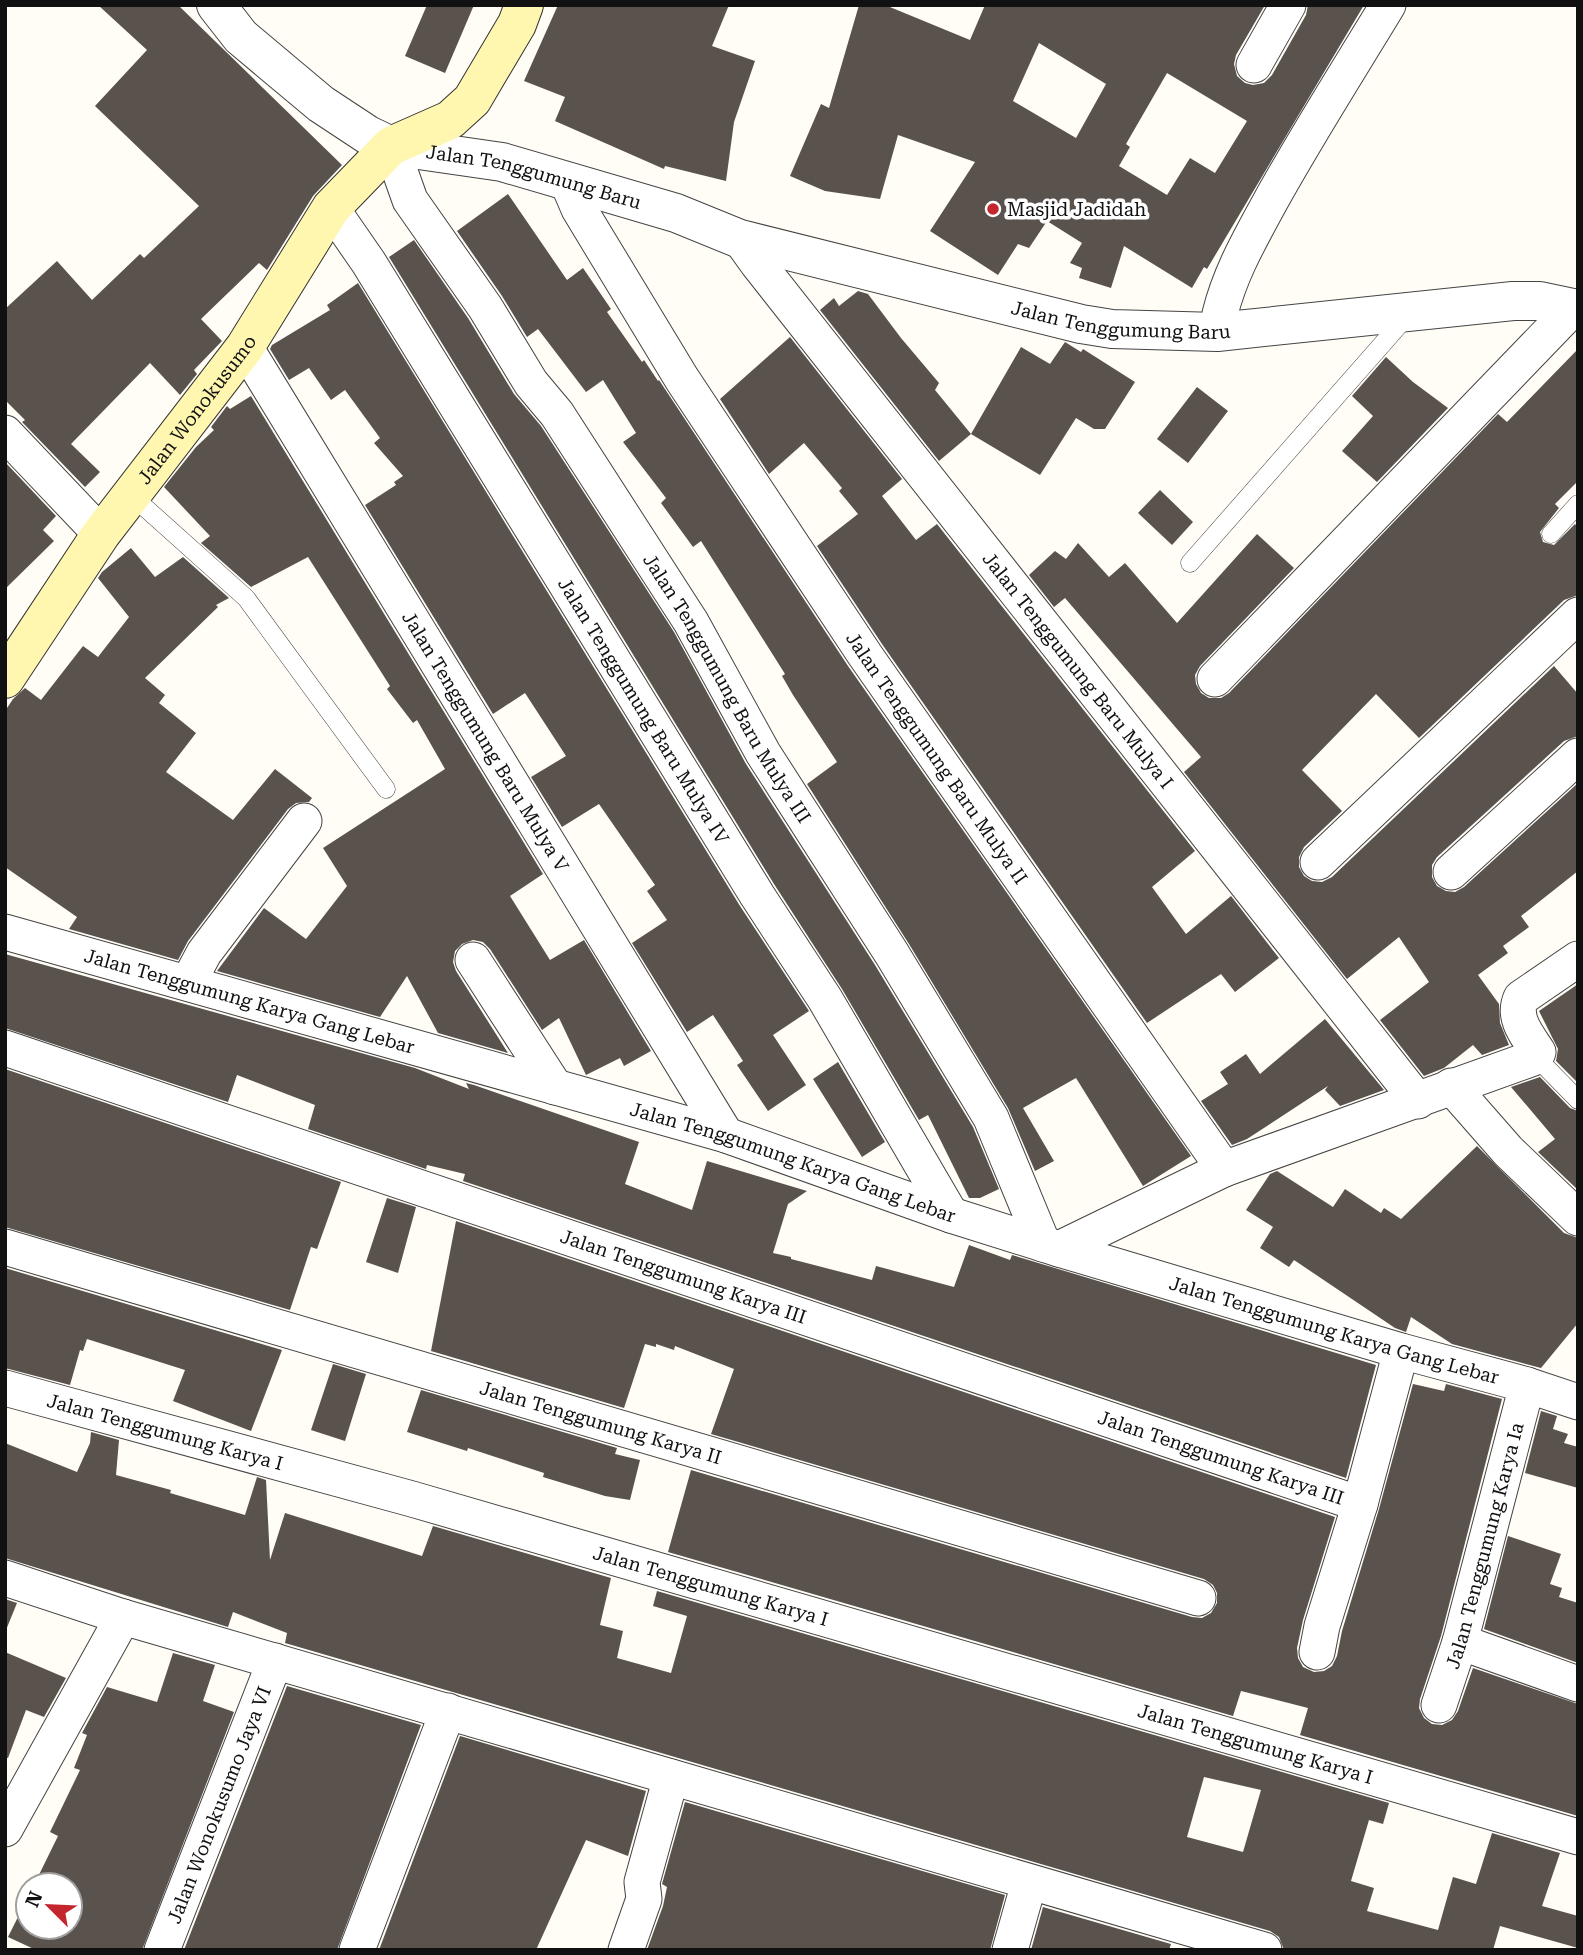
<svg xmlns="http://www.w3.org/2000/svg" width="1583" height="1955" viewBox="0 0 1583 1955" font-family="'Roboto Serif',serif">
<style>
.building{fill:#5a524d;fill-rule:evenodd}
.lines{fill:none;stroke-linecap:round;stroke-linejoin:round}
.service-casing{stroke:#444;stroke-width:19}
.minor-casing{stroke:#444;stroke-width:37}
.tertiary-casing{stroke:#444;stroke-width:40}
.secondary-casing{stroke:#333;stroke-width:40}
.service{stroke:#fff;stroke-width:18}
.minor{stroke:#fff;stroke-width:35}
.tertiary{stroke:#fff;stroke-width:38}
.secondary{stroke:#fff6b0;stroke-width:38}
.poi-dot{fill:#c4262e;stroke:#fff;stroke-width:2.5}
.labels{text-anchor:middle;stroke-width:7;stroke-linejoin:round;paint-order:stroke}
.street-label{font-size:19px;fill:#111;stroke:#fff}
.poi-label{font-size:19px;fill:#111;stroke:#fff;text-anchor:start}
</style>
<rect width="100%" height="100%" fill="#fffdf5"/>
<path class="building" d="M98 5H178L342 165 313 196 267 270 259 263 201 319 222 341 194 370 197 374 180 395 150 363 71 444 100 472 85 487 22 422 25 420 5 400V309L57 261 92 300 140 254 144 258 199 206 95 106 147 50Z
M427 5H474L445 73 405 56Z
M558 5H729L712 46 755 61 734 122 726 181 665 166 664 169 555 121 565 97 524 81Z
M859 5H885L970 40 985 5H1265L1236 55 1234 64 1237 76 1245 83 1253 85 1264 83 1272 75 1306 15 1308 5H1364L1207 269 1204 267 1192 288 1124 246 1111 288 1079 278 1082 268 1070 263 1082 243 1047 221 1029 248 1018 244 998 275 930 231 975 162 898 135 880 199 825 191 790 176 821 104 829 108ZM1039 43 1106 84 1076 138 1013 101ZM1167 73 1247 121 1215 173 1190 158 1167 195 1119 166 1130 147 1126 144Z
M508 194 567 280 583 268 611 309 607 312 642 362 644 360 658 381 659 380 848 666 1191 1156 1143 1186 1076 1078 1023 1108 1054 1161 1035 1171 1008 1108 909 944 807 784 837 762 793 695 782 676 785 674 701 541 693 547 661 503 666 498 623 442 636 433 603 380 586 392 538 329 527 337 502 296 457 231Z
M414 240 468 318 514 394 541 426 674 632 746 764 875 965 973 1127 999 1189 980 1198H969L928 1115 919 1120 842 989 774 884 389 257Z
M358 283 740 906 809 1011 773 1035 806 1085 768 1111 737 1065 743 1061 713 1015 687 1032 632 943 667 920 647 891 655 885 599 804 562 827 531 777 566 756 525 693 493 714 365 505 396 485 394 482 403 476 374 443 380 438 345 390 331 400 309 368 289 380 270 349 272 345 330 310 327 305Z
M858 291 868 294 901 338 939 383 935 390 971 434 1021 347 1050 364 1065 342 1081 352 1083 349 1135 382 1105 429H1094L1076 418 1040 475 971 434 939 461 820 310 834 298 839 306Z
M790 337 902 479 882 496 916 540 937 524 1195 851 1152 887 1186 934 1231 896 1279 958 1235 992 1221 974 1147 1023 882 644 817 546 858 514 839 491 842 488 804 443 769 474 720 399Z
M1578 349V481L1555 504 1559 508 1540 532 1543 542 1554 545 1575 524 1578 527V595L1564 600 1419 738 1376 694 1302 770 1342 811 1304 847 1299 857V867L1304 876 1312 881 1322 882 1332 877 1554 666 1578 694V736L1564 741 1437 857 1432 865V877L1437 886 1446 891 1455 892 1464 887 1578 783V871L1521 916 1529 927 1503 946 1508 953 1478 975 1499 1004 1500 1023 1509 1045 1482 1055 1473 1045 1444 1068 1424 1076 1380 1020 1429 982 1399 937 1347 979 1184 772 1201 757 1065 598 1054 607 1029 575 1055 551 1066 559 1078 543 1109 577 1125 563 1177 623 1257 534 1294 568 1200 666 1195 675 1196 684 1201 693 1209 698H1221L1229 693 1498 414 1507 422Z
M1386 357 1413 382 1448 408 1377 482 1342 451 1373 416 1352 396Z
M1197 387 1228 411 1188 463 1157 439Z
M251 396 543 874 510 896 550 960 584 940 651 1051 624 1066 620 1058 586 1075 559 1018 542 1030 490 949 483 942 473 940 462 944 455 951 453 962 456 971 508 1053 438 1033 407 976 380 1017 217 971 264 908 306 939 347 886 323 848 445 769 417 720 413 723 387 689 390 686 308 557 251 587 201 543 210 536 164 487 196 447 214 430 211 427 227 406 230 409Z
M5 462 56 516 43 530 54 541 5 589Z
M1160 490 1193 522 1172 545 1138 513Z
M131 548 155 577 183 557 229 598 216 605 218 607 145 678 165 695 159 703 196 733 166 772 233 820 275 769 312 798 309 802 296 803 288 809 188 941 178 960 69 929 77 917 5 867V711L13 699 25 688 41 700 83 646 98 657 129 617 98 578 102 572Z
M5 954 415 1068 469 1089 466 1083 474 1085 639 1142 625 1184 692 1210 707 1161 807 1191 788 1204 773 1253 791 1257V1259L872 1280 876 1266 954 1287 969 1245 1010 1260 1012 1255 1376 1365 1346 1478 463 1181 465 1174 427 1165 426 1169 308 1129 315 1105 237 1075 228 1102 5 1028Z
M1578 984V1083L1556 1061 1558 1049 1539 1011Z
M1325 1019 1384 1090 1340 1106 1325 1090 1328 1086 1247 1139 1232 1145 1201 1101 1228 1084 1220 1072 1246 1054 1260 1074Z
M838 1062 885 1142 862 1157 813 1079Z
M5 1069 341 1182 317 1249 311 1247 290 1310 5 1227Z
M1540 1077 1570 1108 1578 1111V1190L1538 1152 1555 1139 1511 1087Z
M1477 1146 1564 1233 1578 1238V1323L1541 1368 1452 1344 1411 1317 1406 1332 1395 1328 1294 1260 1289 1267 1260 1248 1273 1227 1246 1210 1270 1174 1277 1171 1333 1207 1345 1189 1381 1213 1384 1208 1401 1219Z
M387 1198 416 1207 398 1273 366 1262Z
M456 1221 1335 1517 1303 1620 1297 1648 1298 1658 1303 1667 1314 1672 1324 1671 1332 1666 1337 1656 1342 1631 1379 1509 1413 1384 1444 1391 1446 1384 1502 1399 1441 1636 1420 1699 1419 1708 1424 1718 1432 1724 1442 1725 1452 1720 1458 1711 1473 1668 1578 1704V1816L1300 1735 1308 1708 1241 1691 1233 1716 668 1552 691 1470 1192 1617 1202 1618 1211 1613 1217 1603V1593L1213 1585 1204 1579 711 1434 734 1369 675 1346 674 1350 656 1344V1347L645 1344 624 1408 431 1351Z
M5 1268 282 1350 251 1431 173 1401 185 1370 87 1339 83 1351 80 1350 70 1385 5 1368Z
M333 1364 366 1374 345 1441 311 1430Z
M421 1390 617 1448 615 1454 640 1460 630 1500 605 1496 543 1477 544 1473 468 1448 467 1451 407 1432Z
M1541 1411 1557 1416 1553 1429 1568 1434 1564 1443 1578 1447V1488L1525 1473Z
M91 1432 119 1440 116 1475 171 1490 170 1493 245 1515 257 1477 266 1480 270 1560 285 1513 422 1556 433 1526 611 1578 600 1625 623 1631 617 1658 671 1673 687 1616 653 1606 657 1591 1389 1803 1383 1824 1369 1820 1351 1881 1374 1888 1367 1911 1438 1930 1453 1877 1476 1884 1492 1833 1560 1853 1542 1906 1578 1916V1948L1500 1926 1493 1950H1284L1279 1937 1270 1931 285 1643 287 1633 233 1612 228 1627 5 1558V1443L77 1472 90 1443ZM1204 1777 1261 1790 1243 1852 1187 1837Z
M1508 1536 1561 1554 1550 1584 1562 1588 1559 1597 1578 1603V1663L1484 1629Z
M5 1599 17 1603 6 1630 5 1629Z
M5 1652 66 1678 44 1717 26 1710 8 1758 5 1757Z
M173 1653 215 1665 203 1701 234 1712 142 1950H36L8 1937 28 1897V1927H70V1885H34L58 1836 50 1832 80 1770 74 1768 87 1735 82 1733 107 1687 157 1702Z
M287 1686 421 1725 337 1950H184Z
M460 1736 646 1791 628 1856 586 1840 536 1950H379Z
M685 1802 1005 1895 990 1950H647L663 1906 667 1887 662 1884Z
M1043 1907 1171 1944 1169 1950H1031Z"/>
<g class="lines">
<defs>
<path id="service" d="M131 495 246 598 386 789
M1551 534 1578 504
M1190 563 1407 316
M1536 1057 1578 1100"/>
<g id="minor">
<path d="M1254 65 1288 5"/>
<path id="s1" d="M391 146 410 200 485 307 531 383 557 414 691 622 763 753 892 954 991 1118 1043 1244"/>
<path id="s2" d="M567 181 579 209 682 379 865 655 1224 1169 1059 1249"/>
<path id="s3" d="M331 208 369 263 757 895 825 999 951 1215"/>
<path id="s4" d="M740 239 758 264 1418 1101"/>
<path d="M1220 314C1230 273 1250 239 1270 202 1307 135 1348 71 1388 5"/>
<path id="s5" d="M245 347 726 1135"/>
<path d="M5 433 101 534"/>
<path d="M1215 679 1574 307"/>
<path d="M1318 862 1578 615"/>
<path d="M1451 872 1578 756"/>
<path id="s6" d="M5 932 726 1135 951 1215 1059 1249 1401 1351 1527 1385 1578 1402"/>
<path d="M473 960 555 1087"/>
<path d="M188 983 204 953 304 821"/>
<path id="s7" d="M5 1048 1360 1504"/>
<path d="M1451 1086 1508 1151 1578 1218"/>
<path d="M1224 1169 1536 1057 1538 1052C1527 1035 1512 1018 1521 998L1578 959"/>
<path id="s8" d="M5 1247 1198 1598"/>
<path id="s9" d="M5 1388 412 1499 1578 1837"/>
<path d="M5 1578 123 1617 1264 1950"/>
<path d="M1460 1642 1578 1684"/>
<path d="M1317 1652 1322 1626 1360 1504 1401 1351"/>
<path id="s10" d="M1439 1705 1460 1642 1527 1385"/>
<path d="M5 1829 123 1617"/>
<path id="s11" d="M162 1950 275 1661"/>
<path d="M357 1950 448 1711"/>
<path d="M626 1950 644 1899 642 1882 671 1777"/>
<path d="M1010 1950 1029 1883"/>
</g>
<g id="tertiary">
<path id="s12" d="M216 5 241 37 321 104 368 135 391 146 502 162 676 213 740 239 1081 324 1112 329 1217 332 1513 301H1540L1578 309"/>
</g>
<g id="secondary">
<path id="s13" d="M5 679 101 534 245 347 331 208 391 146 450 120 472 100 517 24 524 5"/>
</g>
</defs>
<use href="#service" class="service-casing"/>
<use href="#minor" class="minor-casing"/>
<use href="#tertiary" class="tertiary-casing"/>
<use href="#secondary" class="secondary-casing"/>
<use href="#service" class="service"/>
<use href="#minor" class="minor"/>
<use href="#tertiary" class="tertiary"/>
<use href="#secondary" class="secondary"/>
</g>
<circle class="poi-dot" cx="993" cy="209" r="7"/>
<g class="labels">
<g class="street-label">
<text dy="7" stroke="none"><textPath href="#s12" startOffset="373">Jalan Tenggumung Baru</textPath></text>
<text dy="7" stroke="none"><textPath href="#s12" startOffset="980">Jalan Tenggumung Baru</textPath></text>
<text dy="7" stroke="none"><textPath href="#s13" startOffset="331">Jalan Wonokusumo</textPath></text>
<text dy="7" stroke="none"><textPath href="#s4" startOffset="548">Jalan Tenggumung Baru Mulya I</textPath></text>
<text dy="7" stroke="none"><textPath href="#s1" startOffset="640">Jalan Tenggumung Baru Mulya III</textPath></text>
<text dy="7" stroke="none"><textPath href="#s3" startOffset="592">Jalan Tenggumung Baru Mulya IV</textPath></text>
<text dy="7" stroke="none"><textPath href="#s5" startOffset="462">Jalan Tenggumung Baru Mulya V</textPath></text>
<text dy="7" stroke="none"><textPath href="#s2" startOffset="686">Jalan Tenggumung Baru Mulya II</textPath></text>
<text dy="7" stroke="none"><textPath href="#s6" startOffset="254">Jalan Tenggumung Karya Gang Lebar</textPath></text>
<text dy="7" stroke="none"><textPath href="#s6" startOffset="821">Jalan Tenggumung Karya Gang Lebar</textPath></text>
<text dy="7" stroke="none"><textPath href="#s7" startOffset="716">Jalan Tenggumung Karya III</textPath></text>
<text dy="7" stroke="none"><textPath href="#s6" startOffset="1388">Jalan Tenggumung Karya Gang Lebar</textPath></text>
<text dy="7" stroke="none"><textPath href="#s8" startOffset="621">Jalan Tenggumung Karya II</textPath></text>
<text dy="7" stroke="none"><textPath href="#s9" startOffset="166">Jalan Tenggumung Karya I</textPath></text>
<text dy="7" stroke="none"><textPath href="#s7" startOffset="1283">Jalan Tenggumung Karya III</textPath></text>
<text dy="7" stroke="none"><textPath href="#s10" startOffset="166">Jalan Tenggumung Karya Ia</textPath></text>
<text dy="7" stroke="none"><textPath href="#s9" startOffset="733">Jalan Tenggumung Karya I</textPath></text>
<text dy="7" stroke="none"><textPath href="#s9" startOffset="1300">Jalan Tenggumung Karya I</textPath></text>
<text dy="7" stroke="none"><textPath href="#s11" startOffset="156">Jalan Wonokusumo Jaya VI</textPath></text>
</g>
<g class="poi-label">
<text x="1007" y="216">Masjid Jadidah</text>
</g>
</g>
<rect width="1583" height="1955" fill="none" stroke="#111111" stroke-width="14"/>
<g transform="translate(49 1906) rotate(294)"><circle r="33" fill="#ffffff" stroke="#a0a0a0" stroke-width="2"/>
<path d="M0-5L12 26L0 18L-12 26Z" fill="#c4262e"/>
<text y="-10" font-size="19" font-weight="bold" text-anchor="middle" fill="#111111">N</text>
</g>
</svg>
